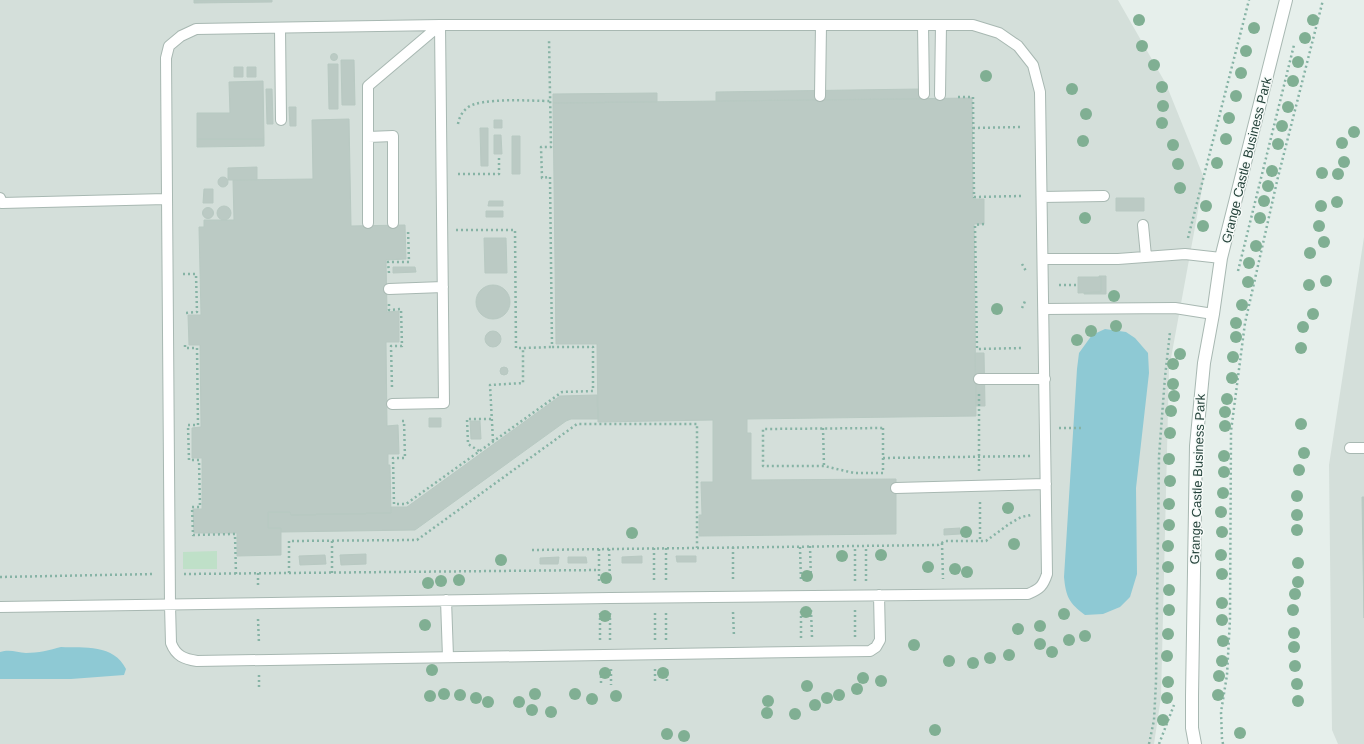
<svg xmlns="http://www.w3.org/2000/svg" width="1364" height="744" viewBox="0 0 1364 744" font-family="Helvetica,sans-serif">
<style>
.built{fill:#d4dfda}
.green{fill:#bfe0c8}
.water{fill:#8ec9d4}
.building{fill:#bbcac4;stroke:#b8c9c2}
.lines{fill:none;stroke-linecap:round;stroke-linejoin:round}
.lane-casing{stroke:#a8b8b2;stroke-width:12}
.street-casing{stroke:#a8b8b2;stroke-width:14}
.path{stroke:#86b3a5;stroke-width:2.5;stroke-dasharray:2 3;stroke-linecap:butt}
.lane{stroke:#fff;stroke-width:10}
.street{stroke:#fff;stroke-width:12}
.tree{fill:#80af93}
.labels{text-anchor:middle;stroke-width:3;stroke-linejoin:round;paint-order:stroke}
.street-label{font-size:13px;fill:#24423a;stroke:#f7fbf9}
</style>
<rect width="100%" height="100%" fill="#e6efeb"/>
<path class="built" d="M0 0H1118L1166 84 1204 178 1169 369 1161 697 1154 744H0Z
M1364 237V744H1338L1332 730 1329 465Z"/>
<path class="green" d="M217 551V569H183V552Z"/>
<path class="water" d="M1105 329 1126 332 1135 338 1148 353 1149 373 1136 488 1137 574 1130 597 1120 607 1103 614 1085 615C1069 603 1066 597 1064 577L1077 369 1079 353 1092 335Z
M61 647C84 648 114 644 126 669L124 675 71 679H0V652C9 649 17 652 26 653 38 653 50 650 61 647Z"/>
<path class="building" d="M194 0H272V2L194 3Z
M330.5 57a3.5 3.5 0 1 1 7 0a3.5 3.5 0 1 1-7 0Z
M341 60H354L355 105H342Z
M328 64H338V109H329Z
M234 67H243V77H234Z
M247 67H256V77H247Z
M263 81 264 139H197V113H230L229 82Z
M266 89H272L273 124H267Z
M920 89V99L716 101V92Z
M657 93V102L553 103V94Z
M972 98 973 199H984V224H974L976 416 747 419V433H751V480L896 479V534L699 536V515H702L701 482H713V420L598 422 597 344H556L553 103Z
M289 107H296V126H290Z
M349 119 351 226 405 225 406 259 386 260 387 312 399 311V342H386L387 426 398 425 399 454H388V465H390L391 513 291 515 290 512H268V528H281V555L237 556V533H194L193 509H202V458H192V428L201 427 200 345H189L188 315H201L199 227H204V220H234L233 180 313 179 312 120Z
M494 120H502V128H494Z
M480 128H488V166H481Z
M494 135H501L502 154H494Z
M512 136H520V174H512Z
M197 139H264V146L197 147Z
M257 167V180H228V168Z
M218 182a5 5 0 1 1 10 0a5 5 0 1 1-10 0Z
M204 189H213V203H203Z
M1116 198H1144V211H1116Z
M489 201H503V206H488Z
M217 213a7 7 0 1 1 14 0a7 7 0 1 1-14 0Z
M202.5 213a5.5 5.5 0 1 1 11 0a5.5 5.5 0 1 1-11 0Z
M486 211H503V217H486Z
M484 238H506L507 273H485Z
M393 267H415L416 272 393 273Z
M1099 276H1106V294H1084V293L1101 292V277H1099Z
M1078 277H1101V292L1078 293Z
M476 302a17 17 0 1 1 34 0a17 17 0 1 1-34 0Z
M485 339a8 8 0 1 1 16 0a8 8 0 1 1-16 0Z
M975 353H984L985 406H976Z
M500 371a4 4 0 1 1 8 0a4 4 0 1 1-8 0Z
M597 395 598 419H571L566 421 415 530 281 532V528H268V512H290L291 515 391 513V507H407L560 396Z
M429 418H441V427H429Z
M470 421H480L481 439H471Z
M1362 497H1364V618Z
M960 528V534L944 535V529Z
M366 554V564L341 565 340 555Z
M325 555 326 564 300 565 299 556Z
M642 556V563H622V557Z
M676 556H696V562H677Z
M559 557 558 564H540V558Z
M568 557H586L587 563H568Z"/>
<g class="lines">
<defs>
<path id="lane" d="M440 25 196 29 181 36 169 46 166 58 170 605 171 643C176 656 184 659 197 661L870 651 876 647 880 640 879 595
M923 25 924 94
M280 28 281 120
M940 95 941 25
M820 96 821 25
M368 137 393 136V223
M1042 197 1104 196
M0 198 2 203 166 199
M368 223V86L440 25
M1143 225 1146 256
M1043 259H1118L1185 254 1221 258
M389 289 443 287
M1044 309 1175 308 1213 314
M979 379H1045
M1350 448H1364
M896 488 1046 484
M446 600 448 657
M0 607 610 598 1028 594C1040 589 1043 586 1047 574L1040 92 1033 65 1018 46 999 33 973 25H440L444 403 392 404"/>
<path id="street" d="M1195 744 1192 728V696L1196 446 1204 363 1213 314 1221 258 1286 0"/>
</defs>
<use href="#lane" class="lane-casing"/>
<use href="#street" class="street-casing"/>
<path class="path" d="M958 97H973L974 197 1021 196
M458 124C459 118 462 112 467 108 480 97 532 101 550 101
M973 128 1021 127
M458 174H499V156
M984 224 975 225 977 349 1023 348
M456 230H515L516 348H523
M1188 238 1249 0
M1022 264 1026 271
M1238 271 1294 45
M389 273 388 262H409L408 229
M183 274H196L197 312 185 313V314
M1059 285H1076
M389 304V310L401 309 402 346H391L392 388
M1022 308 1026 299
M185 345V348H197L198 425H188L189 460H199L200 507H192L193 535 235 534 236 574
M979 394V471
M402 421H404L405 458H393L394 504H406L562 392 593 391V347H552L550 177 542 178 541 147H551L549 39
M823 428 824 466
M883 428V473H854L824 466H763V429Z
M1059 428H1081
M493 441 490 385 523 383V348L552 347
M479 451 468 444 467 419H492
M883 458 1030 456
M980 502V541
M332 541V573
M942 543 943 579
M810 546 811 581
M733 547V581
M800 547 801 582
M654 548V582
M666 548V582
M599 549V582
M609 549 610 582
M532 550 938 545 945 541H986L1009 524 1021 517 1031 515
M258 573V588
M289 573V541L417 540 577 424H697V548
M184 574 599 570
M0 577 155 574
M855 581V546
M866 581V546
M811 610 812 637
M855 610V637
M801 611V638
M733 612 734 637
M600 613V640
M610 613V640
M655 613V640
M666 613V640
M258 619 259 644
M611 669V685
M655 669V684
M667 669V684
M601 671V685
M259 675V689
M1149 744 1154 720 1156 682 1159 456 1165 377 1170 332
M1159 744 1174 705
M1223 744 1222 739 1221 712 1227 675 1230 619 1231 431 1245 323 1278 177 1323 0"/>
<use href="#lane" class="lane"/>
<use href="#street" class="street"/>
</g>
<g class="tree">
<circle cx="1139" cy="20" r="6"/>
<circle cx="1313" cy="20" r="6"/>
<circle cx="1254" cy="28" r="6"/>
<circle cx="1305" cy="38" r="6"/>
<circle cx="1142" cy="46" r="6"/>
<circle cx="1246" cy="51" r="6"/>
<circle cx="1298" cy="62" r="6"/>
<circle cx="1154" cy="65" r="6"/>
<circle cx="1241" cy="73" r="6"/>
<circle cx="986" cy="76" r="6"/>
<circle cx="1293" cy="81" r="6"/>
<circle cx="1162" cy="87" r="6"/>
<circle cx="1072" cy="89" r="6"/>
<circle cx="1236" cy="96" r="6"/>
<circle cx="1163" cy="106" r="6"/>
<circle cx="1288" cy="107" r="6"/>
<circle cx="1086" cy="114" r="6"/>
<circle cx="1229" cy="118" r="6"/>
<circle cx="1162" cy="123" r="6"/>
<circle cx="1282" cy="126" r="6"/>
<circle cx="1354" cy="132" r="6"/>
<circle cx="1226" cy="139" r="6"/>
<circle cx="1083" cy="141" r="6"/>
<circle cx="1342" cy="143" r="6"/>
<circle cx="1278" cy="144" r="6"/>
<circle cx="1173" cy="145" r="6"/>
<circle cx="1344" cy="162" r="6"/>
<circle cx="1217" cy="163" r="6"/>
<circle cx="1178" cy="164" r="6"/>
<circle cx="1272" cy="171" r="6"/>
<circle cx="1322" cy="173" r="6"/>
<circle cx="1338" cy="174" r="6"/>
<circle cx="1268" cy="186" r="6"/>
<circle cx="1180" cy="188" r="6"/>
<circle cx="1264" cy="201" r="6"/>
<circle cx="1337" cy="202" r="6"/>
<circle cx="1206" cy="206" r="6"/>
<circle cx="1321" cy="206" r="6"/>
<circle cx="1085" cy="218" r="6"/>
<circle cx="1260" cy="218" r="6"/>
<circle cx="1203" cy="226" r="6"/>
<circle cx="1319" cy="226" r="6"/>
<circle cx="1324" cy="242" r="6"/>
<circle cx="1256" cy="246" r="6"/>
<circle cx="1310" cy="253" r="6"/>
<circle cx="1249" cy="263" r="6"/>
<circle cx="1326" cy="281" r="6"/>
<circle cx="1248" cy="282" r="6"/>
<circle cx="1309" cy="285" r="6"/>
<circle cx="1114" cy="296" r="6"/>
<circle cx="1242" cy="305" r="6"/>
<circle cx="997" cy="309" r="6"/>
<circle cx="1313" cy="314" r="6"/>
<circle cx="1236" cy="323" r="6"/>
<circle cx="1116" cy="326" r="6"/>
<circle cx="1303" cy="327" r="6"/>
<circle cx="1091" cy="331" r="6"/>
<circle cx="1236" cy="337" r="6"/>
<circle cx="1077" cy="340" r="6"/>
<circle cx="1301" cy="348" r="6"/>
<circle cx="1180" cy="354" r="6"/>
<circle cx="1233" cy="357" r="6"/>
<circle cx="1173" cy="364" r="6"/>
<circle cx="1232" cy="378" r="6"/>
<circle cx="1173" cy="384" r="6"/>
<circle cx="1174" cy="396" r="6"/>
<circle cx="1227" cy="399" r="6"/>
<circle cx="1171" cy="411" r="6"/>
<circle cx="1225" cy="412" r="6"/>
<circle cx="1301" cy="424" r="6"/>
<circle cx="1225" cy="426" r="6"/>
<circle cx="1170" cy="433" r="6"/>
<circle cx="1304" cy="453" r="6"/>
<circle cx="1224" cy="456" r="6"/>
<circle cx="1169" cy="459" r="6"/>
<circle cx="1299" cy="470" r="6"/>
<circle cx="1224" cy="472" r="6"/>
<circle cx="1170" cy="481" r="6"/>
<circle cx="1223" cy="493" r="6"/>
<circle cx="1297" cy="496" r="6"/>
<circle cx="1169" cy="504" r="6"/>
<circle cx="1008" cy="508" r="6"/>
<circle cx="1221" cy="512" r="6"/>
<circle cx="1297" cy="515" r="6"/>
<circle cx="1169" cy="525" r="6"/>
<circle cx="1297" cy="530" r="6"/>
<circle cx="966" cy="532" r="6"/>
<circle cx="1222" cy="532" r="6"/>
<circle cx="632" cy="533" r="6"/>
<circle cx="1014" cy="544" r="6"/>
<circle cx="1168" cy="546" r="6"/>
<circle cx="881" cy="555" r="6"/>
<circle cx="1221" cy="555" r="6"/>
<circle cx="842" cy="556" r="6"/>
<circle cx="501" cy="560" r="6"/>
<circle cx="1298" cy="563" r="6"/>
<circle cx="928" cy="567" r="6"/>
<circle cx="1168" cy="567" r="6"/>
<circle cx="955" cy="569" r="6"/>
<circle cx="967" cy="572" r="6"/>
<circle cx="1222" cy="574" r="6"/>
<circle cx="807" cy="576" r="6"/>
<circle cx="606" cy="578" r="6"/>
<circle cx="459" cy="580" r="6"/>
<circle cx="441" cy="581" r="6"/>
<circle cx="1298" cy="582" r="6"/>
<circle cx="428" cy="583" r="6"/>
<circle cx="1169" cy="590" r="6"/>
<circle cx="1295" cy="594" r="6"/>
<circle cx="1222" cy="603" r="6"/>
<circle cx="1169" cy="610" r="6"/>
<circle cx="1293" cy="610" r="6"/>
<circle cx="806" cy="612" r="6"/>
<circle cx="1064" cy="614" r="6"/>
<circle cx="605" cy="616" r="6"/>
<circle cx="1222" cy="620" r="6"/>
<circle cx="425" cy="625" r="6"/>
<circle cx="1040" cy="626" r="6"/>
<circle cx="1018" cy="629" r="6"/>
<circle cx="1294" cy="633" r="6"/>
<circle cx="1168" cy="634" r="6"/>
<circle cx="1085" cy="636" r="6"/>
<circle cx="1069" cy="640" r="6"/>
<circle cx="1223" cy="641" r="6"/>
<circle cx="1040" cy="644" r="6"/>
<circle cx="914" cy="645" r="6"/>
<circle cx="1294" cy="647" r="6"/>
<circle cx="1052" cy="652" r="6"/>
<circle cx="1009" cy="655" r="6"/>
<circle cx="1167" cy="656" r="6"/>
<circle cx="990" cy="658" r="6"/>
<circle cx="949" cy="661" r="6"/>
<circle cx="1222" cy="661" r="6"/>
<circle cx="973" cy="663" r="6"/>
<circle cx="1295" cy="666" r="6"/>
<circle cx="432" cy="670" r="6"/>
<circle cx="605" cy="673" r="6"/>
<circle cx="663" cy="673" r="6"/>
<circle cx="1219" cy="676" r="6"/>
<circle cx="863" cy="678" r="6"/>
<circle cx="881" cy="681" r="6"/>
<circle cx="1168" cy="682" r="6"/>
<circle cx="1297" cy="684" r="6"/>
<circle cx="807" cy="686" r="6"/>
<circle cx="857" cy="689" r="6"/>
<circle cx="444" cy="694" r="6"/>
<circle cx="535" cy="694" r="6"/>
<circle cx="575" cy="694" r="6"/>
<circle cx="460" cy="695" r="6"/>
<circle cx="839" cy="695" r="6"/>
<circle cx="1218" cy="695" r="6"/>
<circle cx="430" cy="696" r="6"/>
<circle cx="616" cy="696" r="6"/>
<circle cx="476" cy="698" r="6"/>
<circle cx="827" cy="698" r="6"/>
<circle cx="1167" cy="698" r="6"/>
<circle cx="592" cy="699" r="6"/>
<circle cx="768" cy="701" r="6"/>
<circle cx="1298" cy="701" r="6"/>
<circle cx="488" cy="702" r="6"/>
<circle cx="519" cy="702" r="6"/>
<circle cx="815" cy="705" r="6"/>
<circle cx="532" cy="710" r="6"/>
<circle cx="551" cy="712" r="6"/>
<circle cx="767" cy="713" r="6"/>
<circle cx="795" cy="714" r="6"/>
<circle cx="1163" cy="720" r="6"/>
<circle cx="935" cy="730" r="6"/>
<circle cx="1240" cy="733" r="6"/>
<circle cx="667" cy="734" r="6"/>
<circle cx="684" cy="736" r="6"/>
</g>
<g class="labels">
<g class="street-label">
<text transform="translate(1246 160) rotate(-76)" y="5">Grange Castle Business Park</text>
<text transform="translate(1197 479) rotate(-88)" y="5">Grange Castle Business Park</text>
</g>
</g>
</svg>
